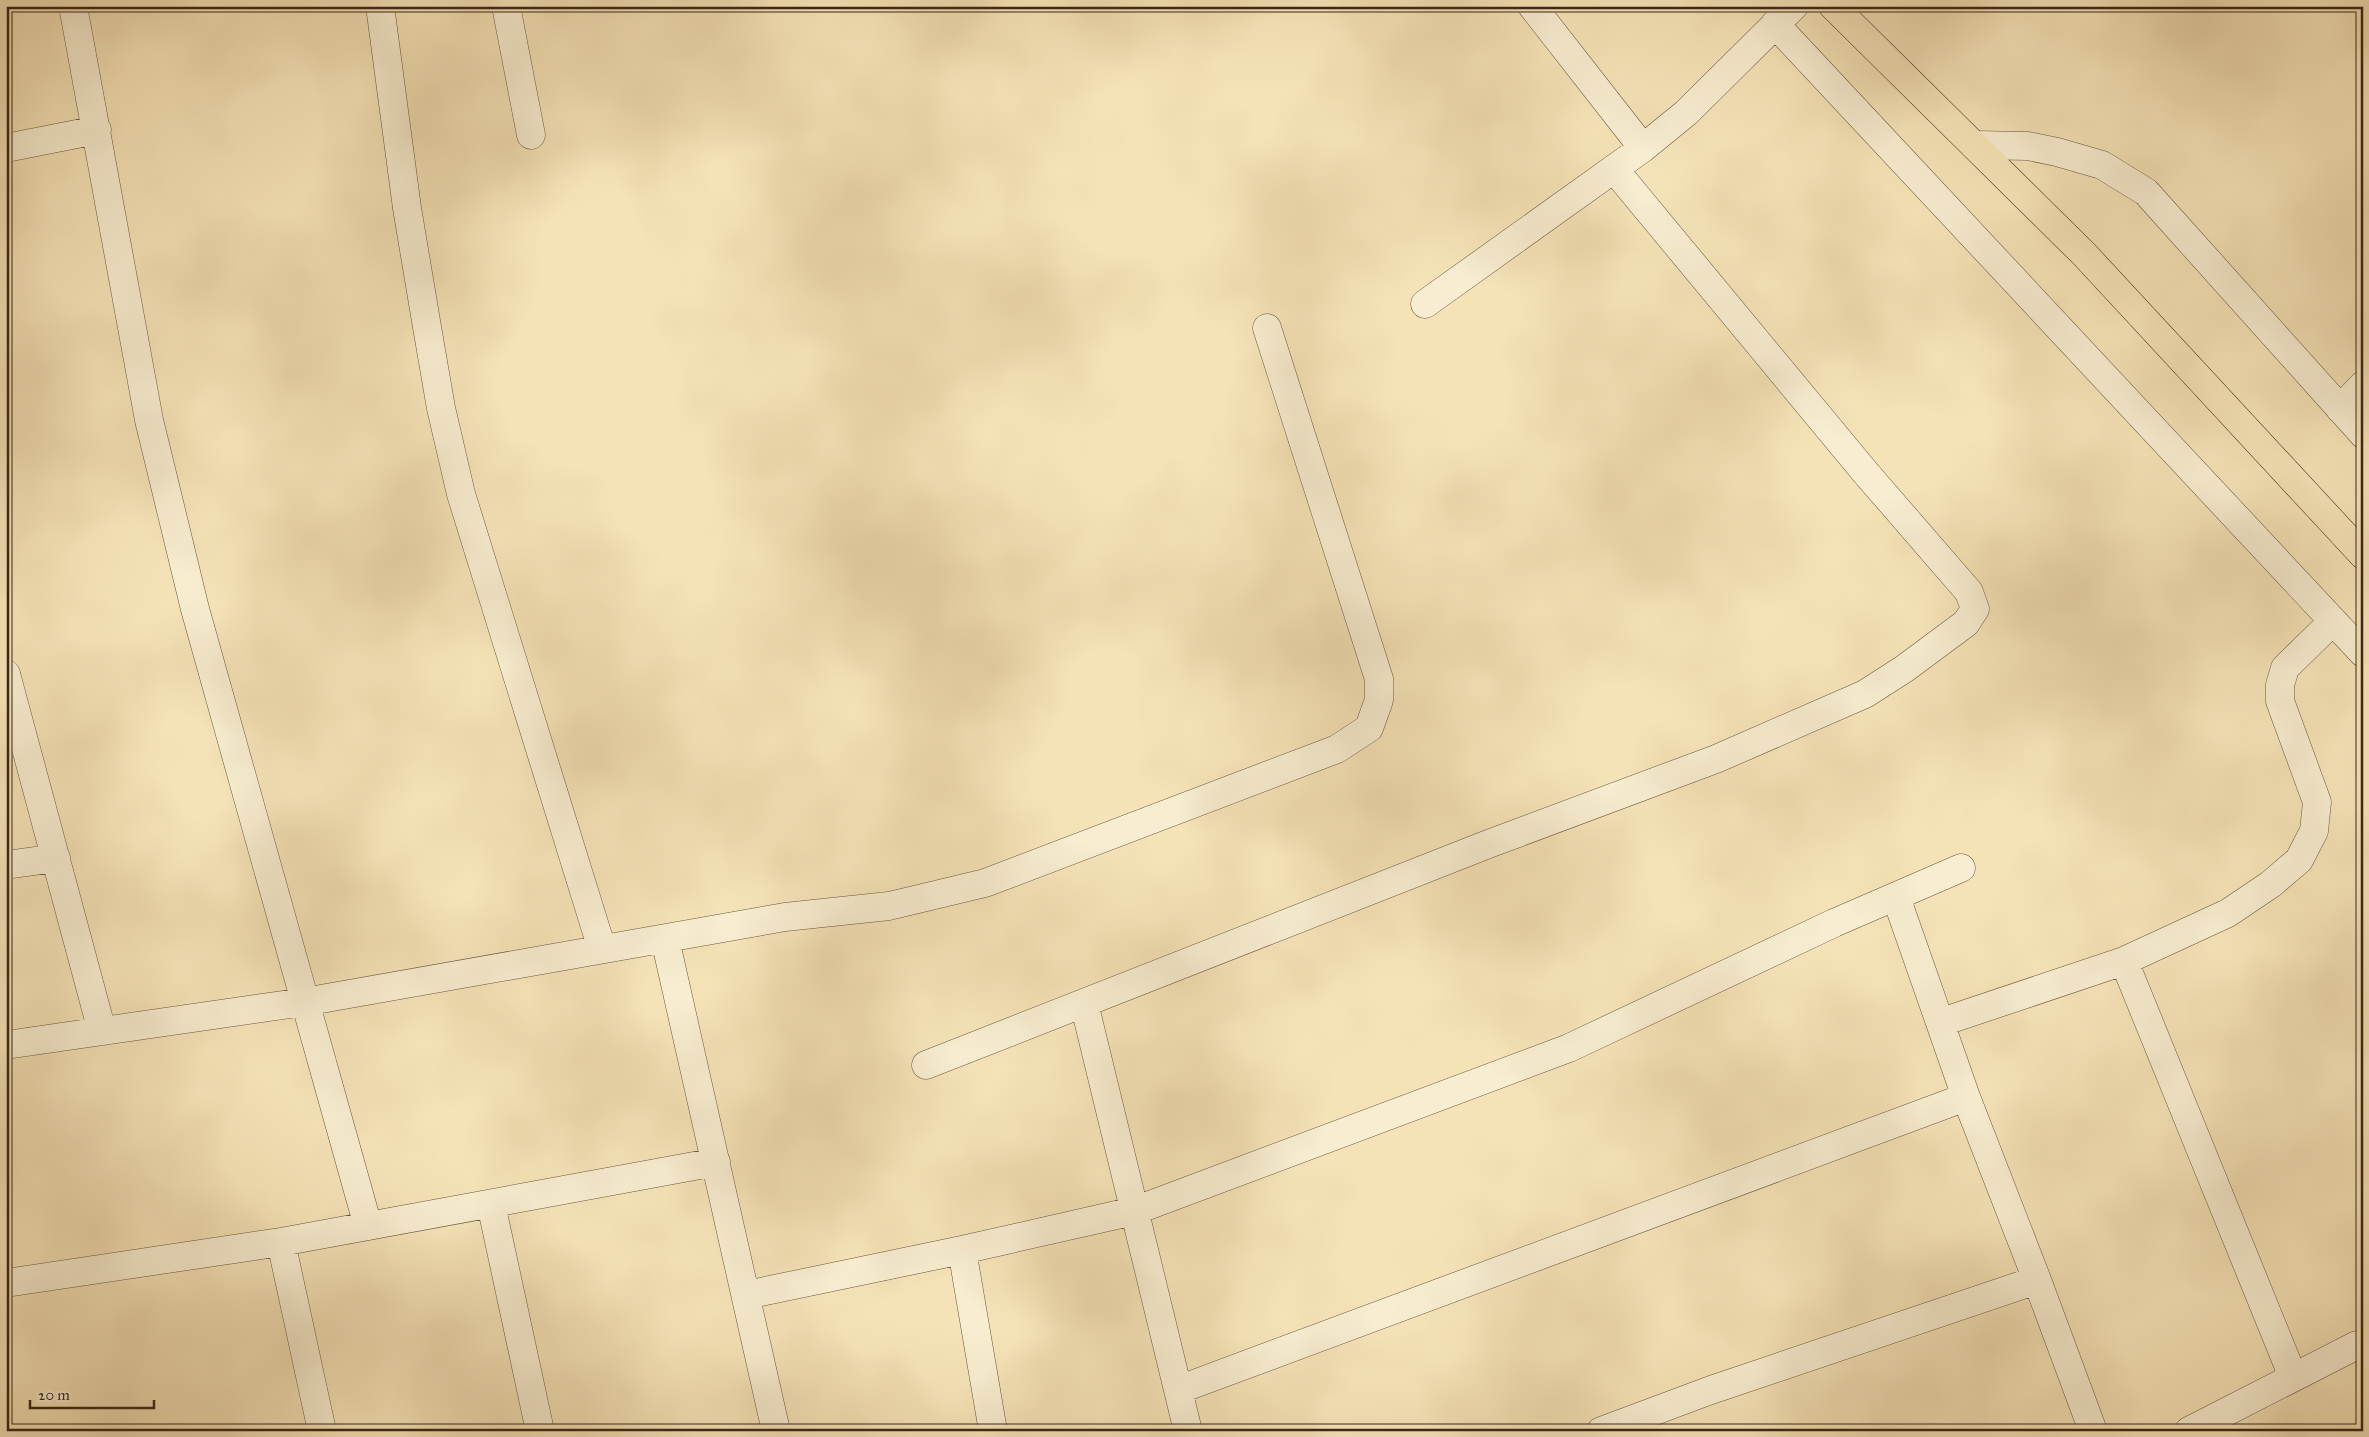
<svg xmlns="http://www.w3.org/2000/svg" width="2369" height="1437" viewBox="0 0 2369 1437" font-family="'IM FELL Great Primer',serif">
<style>
.lines{fill:none;stroke-linecap:round;stroke-linejoin:round}
.street-casing{stroke:#69563f;stroke-width:29}
.primary-casing{stroke:#3a2717;stroke-width:29}
.street{stroke:#f8edd0;stroke-width:28}
.primary{stroke:#f5e3b7;stroke-width:28}
</style>
<rect width="100%" height="100%" fill="#f5e3b7"/>
<filter id="stains"><feTurbulence type="fractalNoise" baseFrequency=".004" numOctaves="4"/><feColorMatrix values="0 0 0 0 .2 0 0 0 0 .09 0 0 0 0 .02 0 0 0 .5 -.17"/></filter>
<radialGradient id="worn" r=".72"><stop offset=".6" stop-color="#630" stop-opacity="0"/><stop offset="1" stop-color="#630" stop-opacity=".3"/></radialGradient>
<g class="lines">
<defs>
<path id="street" d="M73 6 149 420 195 609 368 1226
M380 6 407 208 427 327 441 408 461 494 602 949
M506 6 531 135
M1532 6 1643 148
M1775 24 2363 653
M1974 145 2028 146 2057 152 2102 165 2146 192 2363 434
M6 148 97 130
M1425 304 1643 148 1686 113 1794 6
M2340 409 2363 385
M6 674 102 1031
M6 865 56 858
M1896 897 1966 1097 2037 1280 2093 1431
M665 939 776 1431
M2124 961 2293 1377
M1084 1003 1188 1431
M1942 1022 2124 961 2228 913 2271 884 2299 860 2314 831 2317 802 2280 701V685L2285 668 2333 621
M6 1045 304 1002 785 917 889 906 985 883 1337 749 1369 728 1379 700V679L1267 328
M926 1065 1491 843 1716 759 1865 694 1904 669 1966 623 1975 609 1969 592 1865 472 1614 169
M491 1204 540 1431
M281 1242 322 1431
M962 1250 993 1431
M6 1283 281 1242 716 1162
M746 1295 962 1250 1134 1211 1569 1048 1834 923 1961 868
M1178 1390 1966 1097
M1601 1431 1711 1390 2037 1280
M2189 1431 2357 1345"/>
<path id="primary" d="M1833 6 2084 254 2363 555"/>
</defs>
<use href="#street" class="street-casing"/>
<use href="#primary" class="primary-casing"/>
<use href="#street" class="street"/>
<use href="#primary" class="primary"/>
</g>
<rect width="2369" height="1437" fill="none" stroke="#f5e3b7" stroke-width="25"/>
<rect x="8" y="8" width="2354" height="1422" fill="none" stroke="#3a2717" stroke-width="2.5"/>
<rect x="12" y="12" width="2344" height="1412" fill="none" stroke="#3a2717"/>
<path d="M30 1400v8h124v-8" fill="none" stroke="#3a2717" stroke-width="2.5"/>
<text x="38" y="1400" font-size="15" fill="#3a2717" stroke="#f8edd0" stroke-width="4" paint-order="stroke">20 m</text>
<rect width="100%" height="100%" filter="url(#stains)"/>
<rect width="100%" height="100%" fill="url(#worn)"/>
</svg>
